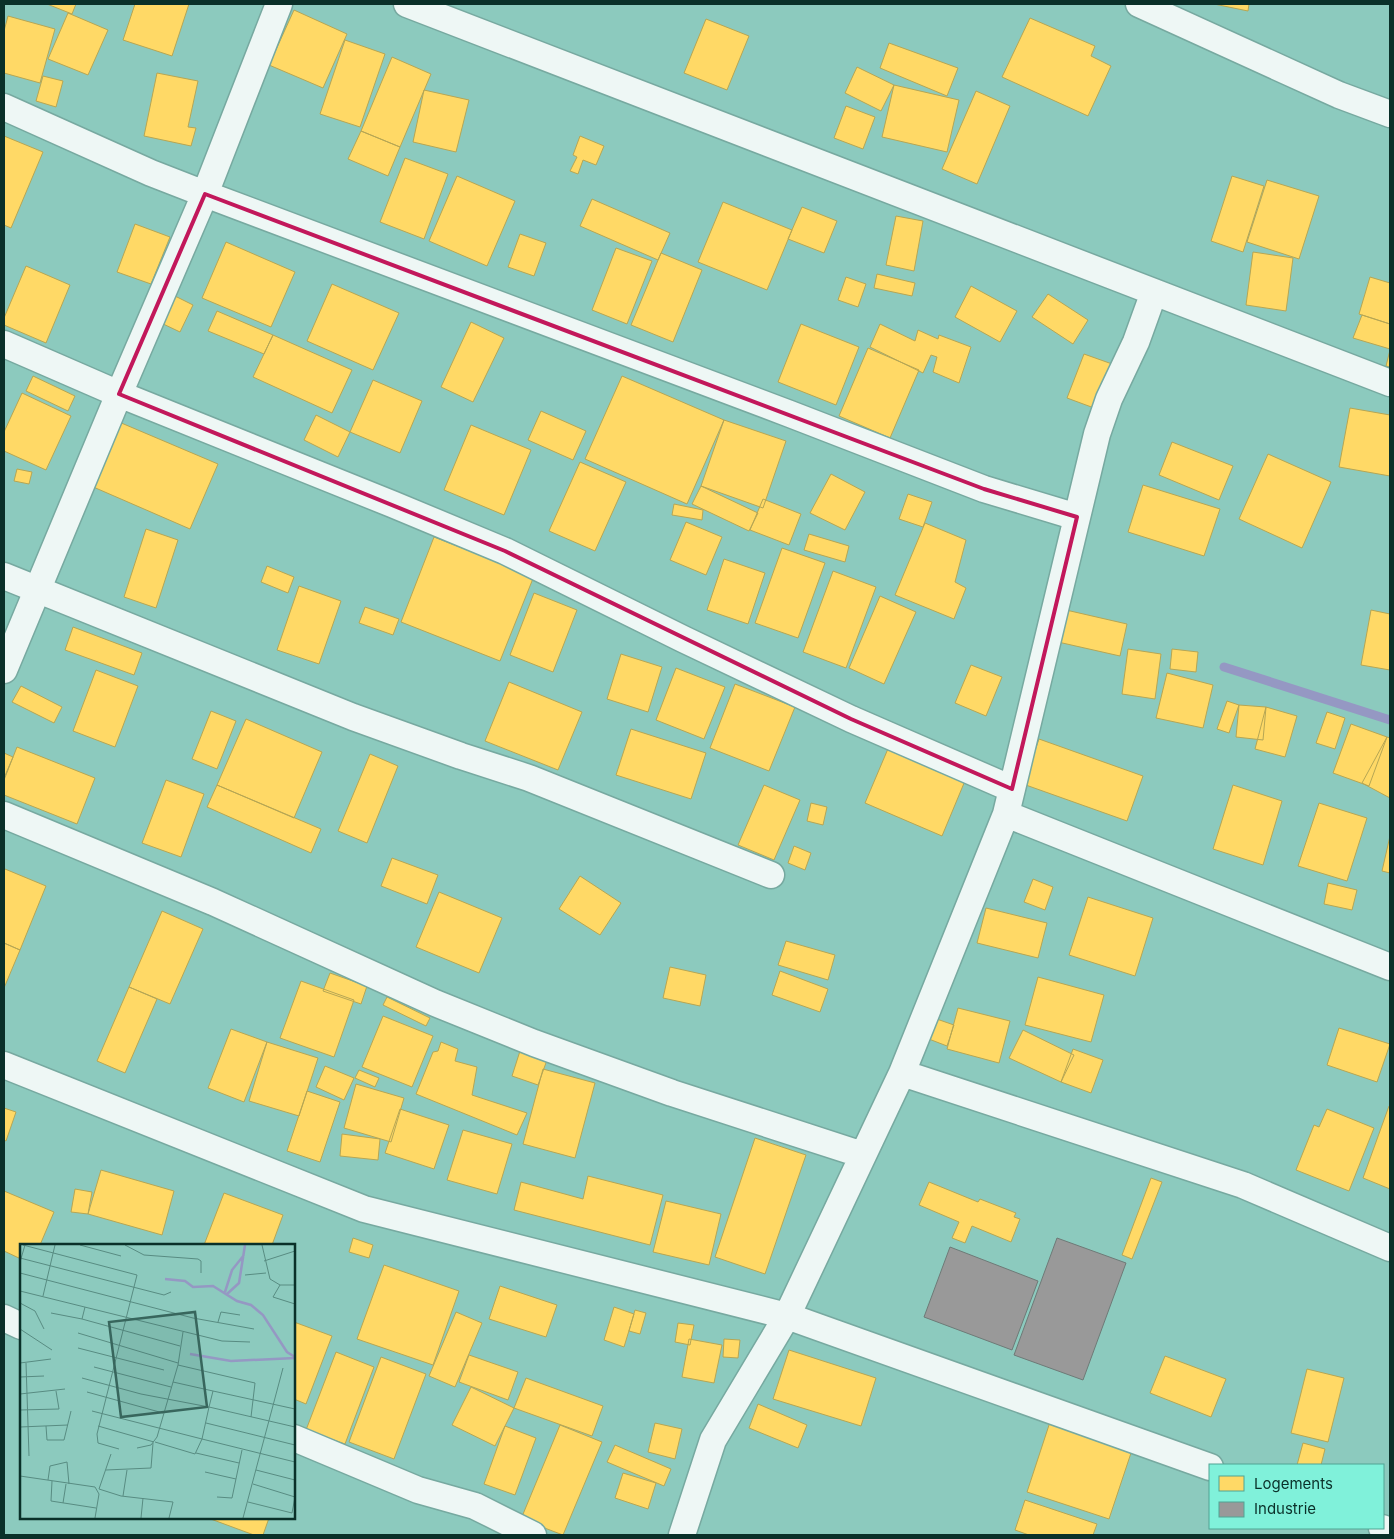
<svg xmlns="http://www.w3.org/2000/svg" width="1394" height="1539" viewBox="0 0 1394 1539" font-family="Inter,sans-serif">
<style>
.homes{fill:#ffd966;stroke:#b6a654}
.industry{fill:#999;stroke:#6e7a77}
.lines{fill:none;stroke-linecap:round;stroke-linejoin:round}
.stream{stroke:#9598c3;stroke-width:9}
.street-casing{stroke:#77a9a0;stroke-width:29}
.street{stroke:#eef7f5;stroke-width:26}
.marked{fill:none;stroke:#c2185b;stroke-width:4;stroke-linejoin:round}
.inset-river{fill:none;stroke:#9598c3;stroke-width:2.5}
.inset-road{fill:none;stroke:#588c82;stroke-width:1}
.view{fill:#38665d;fill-opacity:0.15;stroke:#38665d;stroke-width:2.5}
.inset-edge{fill:none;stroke:#0a3029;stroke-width:2.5}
</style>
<rect width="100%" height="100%" fill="#8ccabe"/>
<path class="homes" d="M47 4H76L72 14Z
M135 4H189L172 56 123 40Z
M1214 4H1249L1248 11Z
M294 10 347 34 323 88 269 65Z
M68 13 108 30 88 75 48 59Z
M8 16 55 29 40 83 4 73V31Z
M1030 18 1095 46 1091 56 1111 66 1088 116 1002 77Z
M706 19 749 36 727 90 684 73Z
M345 40 385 54 360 127 320 114Z
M889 43 958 68 947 96 880 68Z
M392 57 431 74 400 147 361 131Z
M857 67 894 85 881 111 845 93Z
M157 73 198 81 188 127 196 128 191 146 144 136Z
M43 76 63 81 56 107 36 101Z
M894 85 959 100 947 152 882 137Z
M424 90 469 100 456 152 413 142Z
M976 91 1010 106 977 184 942 169Z
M846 106 875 117 863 149 834 138Z
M361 131 400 147 388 176 348 159Z
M4 136 43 152 11 228 4 225Z
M580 136 604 146 596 165 583 160 578 174 570 171 577 157 573 155Z
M405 158 448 174 424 239 380 222Z
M457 176 515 201 487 266 429 241Z
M1232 176 1264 186 1243 252 1211 241Z
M1267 180 1319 196 1299 259 1247 242Z
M592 199 670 233 658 260 580 226Z
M723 202 792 230 767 290 698 262Z
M802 207 837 221 824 253 788 239Z
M896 216 923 221 914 271 886 265Z
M135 224 170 237 151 284 117 272Z
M520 234 546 243 534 276 508 267Z
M226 242 295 272 271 327 202 298Z
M616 248 652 261 627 324 592 310Z
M1253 252 1293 258 1286 311 1246 305Z
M661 253 702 270 673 342 631 325Z
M26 266 70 285 46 343 4 325V318Z
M877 274 915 283 912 296 874 288Z
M846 277 866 284 858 307 838 300Z
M1370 277 1390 283V324L1359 314Z
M332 284 399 313 373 370 307 341Z
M971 286 1017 311 1000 342 955 317Z
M1048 294 1088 320 1073 344 1032 317Z
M173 295 193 305 180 332 159 322Z
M217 311 273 335 264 354 208 331Z
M1362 315 1390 324V349L1353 338Z
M471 322 504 338 473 402 441 387Z
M801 324 859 347 836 405 778 382Z
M880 324 915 341 918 330 938 339 939 335 971 347 959 383 933 372 937 357 931 355 923 373 870 347Z
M273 335 352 370 332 413 253 377Z
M868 348 919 370 890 438 839 416Z
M1390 350V367L1386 366Z
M1084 354 1129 370 1113 415 1067 398Z
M33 376 75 396 68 411 26 391Z
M622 376 724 420 687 504 585 459Z
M373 380 422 401 400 453 350 432Z
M22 393 71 416 46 470 4 451V432Z
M1350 408 1390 415V476L1339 467Z
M541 411 586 431 573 460 528 440Z
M316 415 350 432 338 457 304 440Z
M724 420 786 441 763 508 701 486Z
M119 422 218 464 190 529 91 486Z
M471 425 531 450 504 515 444 490Z
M1172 442 1233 466 1219 500 1159 475Z
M1268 454 1331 482 1302 548 1239 519Z
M580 462 626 482 595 551 549 531Z
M17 469 32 472 29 484 14 481Z
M831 474 865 492 845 530 810 513Z
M1143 485 1220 509 1204 556 1128 532Z
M701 486 758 513 749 531 692 504Z
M908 494 932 502 923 527 899 519Z
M763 499 801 514 789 545 750 530Z
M674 504 703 510 702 520 672 515Z
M686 522 722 537 706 575 670 560Z
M925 523 966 540 955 582 966 588 954 619 895 595Z
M146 529 178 540 156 608 124 597Z
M809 534 849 546 845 562 804 550Z
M434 537 534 576 500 661 401 622Z
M782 548 825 563 798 638 755 623Z
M724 559 765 573 748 624 707 610Z
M267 566 294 577 288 593 261 582Z
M833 571 876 587 846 668 803 652Z
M299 586 341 601 319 664 277 650Z
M534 593 577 610 553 672 510 655Z
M880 596 916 612 884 684 849 668Z
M365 607 399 619 393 635 359 623Z
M1066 610 1127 624 1120 656 1058 642Z
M1371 610 1390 614V670L1361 665Z
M73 627 142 653 134 675 65 650Z
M1128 649 1161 654 1155 699 1122 694Z
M1172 649 1198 652 1196 672 1170 669Z
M621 654 662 667 648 712 607 699Z
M971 665 1002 677 986 716 955 703Z
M676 668 725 687 704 739 656 720Z
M96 670 138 686 115 747 73 731Z
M1167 673 1213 685 1203 728 1156 718Z
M509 682 582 712 558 770 485 741Z
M735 684 795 707 769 771 710 748Z
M21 686 62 707 54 723 12 702Z
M1227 701 1239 705 1229 733 1217 729Z
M1239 705 1266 707 1263 740 1236 737Z
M1266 707 1297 716 1285 757 1255 749Z
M211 711 236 721 217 769 192 759Z
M1327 712 1345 718 1335 749 1316 743Z
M246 719 322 752 294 818 217 785Z
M1351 724 1387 737 1369 786 1333 773Z
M631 729 706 753 691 799 616 775Z
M1387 737 1390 738V798L1362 783Z
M1039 739 1143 776 1127 821 1023 784Z
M890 744 967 776 942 836 865 803Z
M17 747 95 778 77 824 4 795V780Z
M4 753 13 757 4 778Z
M370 754 398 766 367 843 338 831Z
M166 780 204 794 181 857 142 843Z
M217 785 321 829 311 853 207 807Z
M764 785 800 800 774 860 738 845Z
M1233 785 1282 801 1263 865 1213 849Z
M811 803 827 807 823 825 807 821Z
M1319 803 1367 818 1347 881 1298 866Z
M1390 836V873L1382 871Z
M794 846 811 853 805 870 788 863Z
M392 858 438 875 427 904 381 886Z
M5 869 46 886 20 950 4 943V872Z
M580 876 621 903 600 935 559 909Z
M1033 879 1053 887 1045 910 1024 902Z
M1328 883 1357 890 1352 910 1324 904Z
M439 892 502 918 479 973 416 947Z
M1088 897 1153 918 1135 976 1069 955Z
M986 908 1047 923 1038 958 977 943Z
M162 911 203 929 170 1004 129 987Z
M786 941 835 955 828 980 778 965Z
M4 943 20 950 4 988Z
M670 967 706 975 700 1006 663 998Z
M780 971 828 989 820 1012 772 995Z
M330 973 367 986 361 1004 323 991Z
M1038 977 1104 995 1091 1042 1025 1025Z
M301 981 354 1000 334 1057 280 1038Z
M129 987 157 999 125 1073 97 1061Z
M387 997 430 1018 426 1026 383 1005Z
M958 1008 1010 1021 999 1063 947 1049Z
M383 1016 433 1036 412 1087 362 1067Z
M928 1016 954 1025 947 1046 921 1036Z
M1339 1028 1390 1044 1377 1082 1327 1065Z
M231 1029 267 1042 244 1102 208 1088Z
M1023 1030 1074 1055 1061 1082 1009 1058Z
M267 1042 318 1058 299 1116 249 1101Z
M441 1042 458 1049 455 1061 477 1067 472 1095 527 1113 517 1135 416 1094 433 1052 438 1051Z
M1073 1049 1103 1060 1091 1093 1061 1082Z
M520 1051 547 1060 538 1085 512 1076Z
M325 1066 354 1078 344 1100 316 1087Z
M543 1069 595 1083 575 1158 523 1144Z
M359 1070 379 1078 375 1087 355 1078Z
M356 1084 404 1098 391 1142 344 1128Z
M307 1091 340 1102 320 1162 287 1151Z
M1389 1106 1390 1107V1189L1363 1178Z
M4 1108 16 1112 6 1141 4 1140Z
M400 1109 449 1125 434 1169 385 1153Z
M1327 1109 1374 1128 1349 1191 1296 1170 1314 1125 1319 1127Z
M463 1130 512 1144 497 1194 447 1180Z
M342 1134 380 1139 378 1160 340 1156Z
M755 1138 806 1155 765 1274 715 1257Z
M101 1170 174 1191 162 1235 88 1214Z
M588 1176 663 1195 650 1245 514 1210 521 1182 583 1199Z
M1151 1178 1162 1182 1132 1259 1122 1255Z
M929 1182 978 1202 980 1199 1016 1213 1014 1217 1020 1219 1011 1242 972 1226 965 1243 952 1238 959 1222 919 1205Z
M75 1189 92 1192 88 1214 71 1212Z
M4 1191 54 1212 40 1245H21V1259L4 1251Z
M224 1193 283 1215 272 1245H204Z
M666 1201 721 1214 709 1265 653 1252Z
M353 1238 373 1245 369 1258 349 1252Z
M384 1265 459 1291 433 1365 357 1339Z
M500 1286 557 1305 546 1337 489 1319Z
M614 1307 634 1314 624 1347 604 1340Z
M635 1310 646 1313 640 1334 629 1331Z
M456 1312 482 1323 455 1387 429 1376Z
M294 1322 332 1336 306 1404 294 1399Z
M678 1323 694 1325 690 1345 675 1342Z
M689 1339 722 1345 714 1383 682 1377Z
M724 1339 740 1340 738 1358 723 1357Z
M789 1350 876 1378 861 1426 773 1399Z
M336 1352 374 1367 345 1444 306 1430Z
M469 1355 518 1372 508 1400 459 1382Z
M1165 1356 1226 1379 1211 1417 1150 1393Z
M381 1357 426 1374 394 1459 349 1442Z
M1307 1369 1344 1378 1328 1442 1291 1433Z
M526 1378 603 1406 592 1436 514 1408Z
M471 1387 514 1408 495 1446 452 1425Z
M758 1404 807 1425 798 1448 749 1428Z
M1050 1422 1132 1450 1109 1519 1027 1492Z
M655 1423 682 1429 675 1459 648 1452Z
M560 1425 602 1442 563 1535 521 1519Z
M505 1426 536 1438 515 1495 484 1484Z
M1303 1443 1325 1449 1321 1465H1297Z
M615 1445 671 1469 664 1486 607 1462Z
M623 1473 656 1483 648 1509 615 1498Z
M1025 1500 1097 1524 1093 1535H1029L1015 1530Z
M208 1518H269L263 1535H254Z"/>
<path class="industry" d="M1057 1238 1126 1263 1083 1380 1014 1355Z
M950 1247 1038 1281 1012 1350 924 1317Z"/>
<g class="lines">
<path class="stream" d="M1224 667 1390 720"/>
<defs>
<path id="street" d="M407 4 1390 383
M1139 4 1339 95 1390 114
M4 107 151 173 205 194 790 414 984 489 1077 517
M4 344 119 394 392 504 505 551 683 639 851 719 1012 789
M4 576 353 717 461 756 529 778 771 875
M4 670 119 394 205 194 279 4
M1006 814 1390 967
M4 815 213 902 435 1003 534 1043 672 1093 863 1155
M4 1065 364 1209 787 1316 1210 1467
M902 1073 1243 1185 1390 1248
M4 1318 21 1326
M294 1438 418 1490 475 1506 533 1535
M1382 1528 1390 1531
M682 1535 713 1440 787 1316 902 1073 1006 814 1097 434 1109 399 1136 342 1154 292"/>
</defs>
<use href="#street" class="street-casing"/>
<use href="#street" class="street"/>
</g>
<path class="marked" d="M205 194 984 489 1077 517 1012 789 851 719 505 551 119 394Z"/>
<g transform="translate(20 1244)">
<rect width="275" height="275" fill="#8ccabe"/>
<path class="inset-river" d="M145 35 165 37 173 43 193 42 217 57 231 61 243 71 267 108 275 113M205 48 212 26 224 11M207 50 219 39 225 1M170 110 211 117 275 114"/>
<path class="inset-road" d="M3 1 117 31 77 190 78 199 99 205M60 1 101 12M105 1 124 11 178 15 181 17V29M242 1 250 35 260 41H275M0 14 144 51 151 48M244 17 275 7M0 18 5 1M0 29 173 74 234 85M225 31 246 29M260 41 253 53 275 60M0 47 202 97 230 98M23 52 35 1M0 59 15 67 24 85M65 63 62 75 160 102M31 69 62 75M198 78 201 68 220 71M0 85 32 106M58 89 158 119M58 104 144 126M0 119 31 115M6 119 9 212M158 121 235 139 231 173M74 123 151 143M0 133 24 132M62 134 121 150 189 163 182 195 275 218M153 138 193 147 189 163 275 183M193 147 275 165M67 148 143 169M0 150 45 145M0 166 39 165 36 147M72 167 182 195 175 210 135 198M186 179 275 201M26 182 27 196H44L51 167M78 182 134 198M0 183 48 181M117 204 131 201 137 193 158 121 163 88M176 209 219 219M86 226 131 224 133 199M236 226 275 236M185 228 216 235M0 232 75 243 79 250 75 274M28 236 30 222 47 218 49 240M32 237 31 257 76 264M233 240 275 253M79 245 101 252 153 258 149 274M79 245 91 210M103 252 107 226M197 253 212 254 222 206M228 258 272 269 275 253M43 259 46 240M121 274 123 254M223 274 263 124"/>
<path class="view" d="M175 68 187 163 101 173 89 78Z"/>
<rect width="275" height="275" class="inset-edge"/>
</g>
<rect width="1394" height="1539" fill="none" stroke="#0a3029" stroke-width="10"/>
<rect x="1209" y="1464" width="175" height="65" fill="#80f1da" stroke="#51a493"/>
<rect x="1219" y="1476" width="25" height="15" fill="#ffd966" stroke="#51a493"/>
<text x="1254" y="1489" font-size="15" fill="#0a3029">Logements</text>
<rect x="1219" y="1502" width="25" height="15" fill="#999999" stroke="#51a493"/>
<text x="1254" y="1514" font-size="15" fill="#0a3029">Industrie</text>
</svg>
